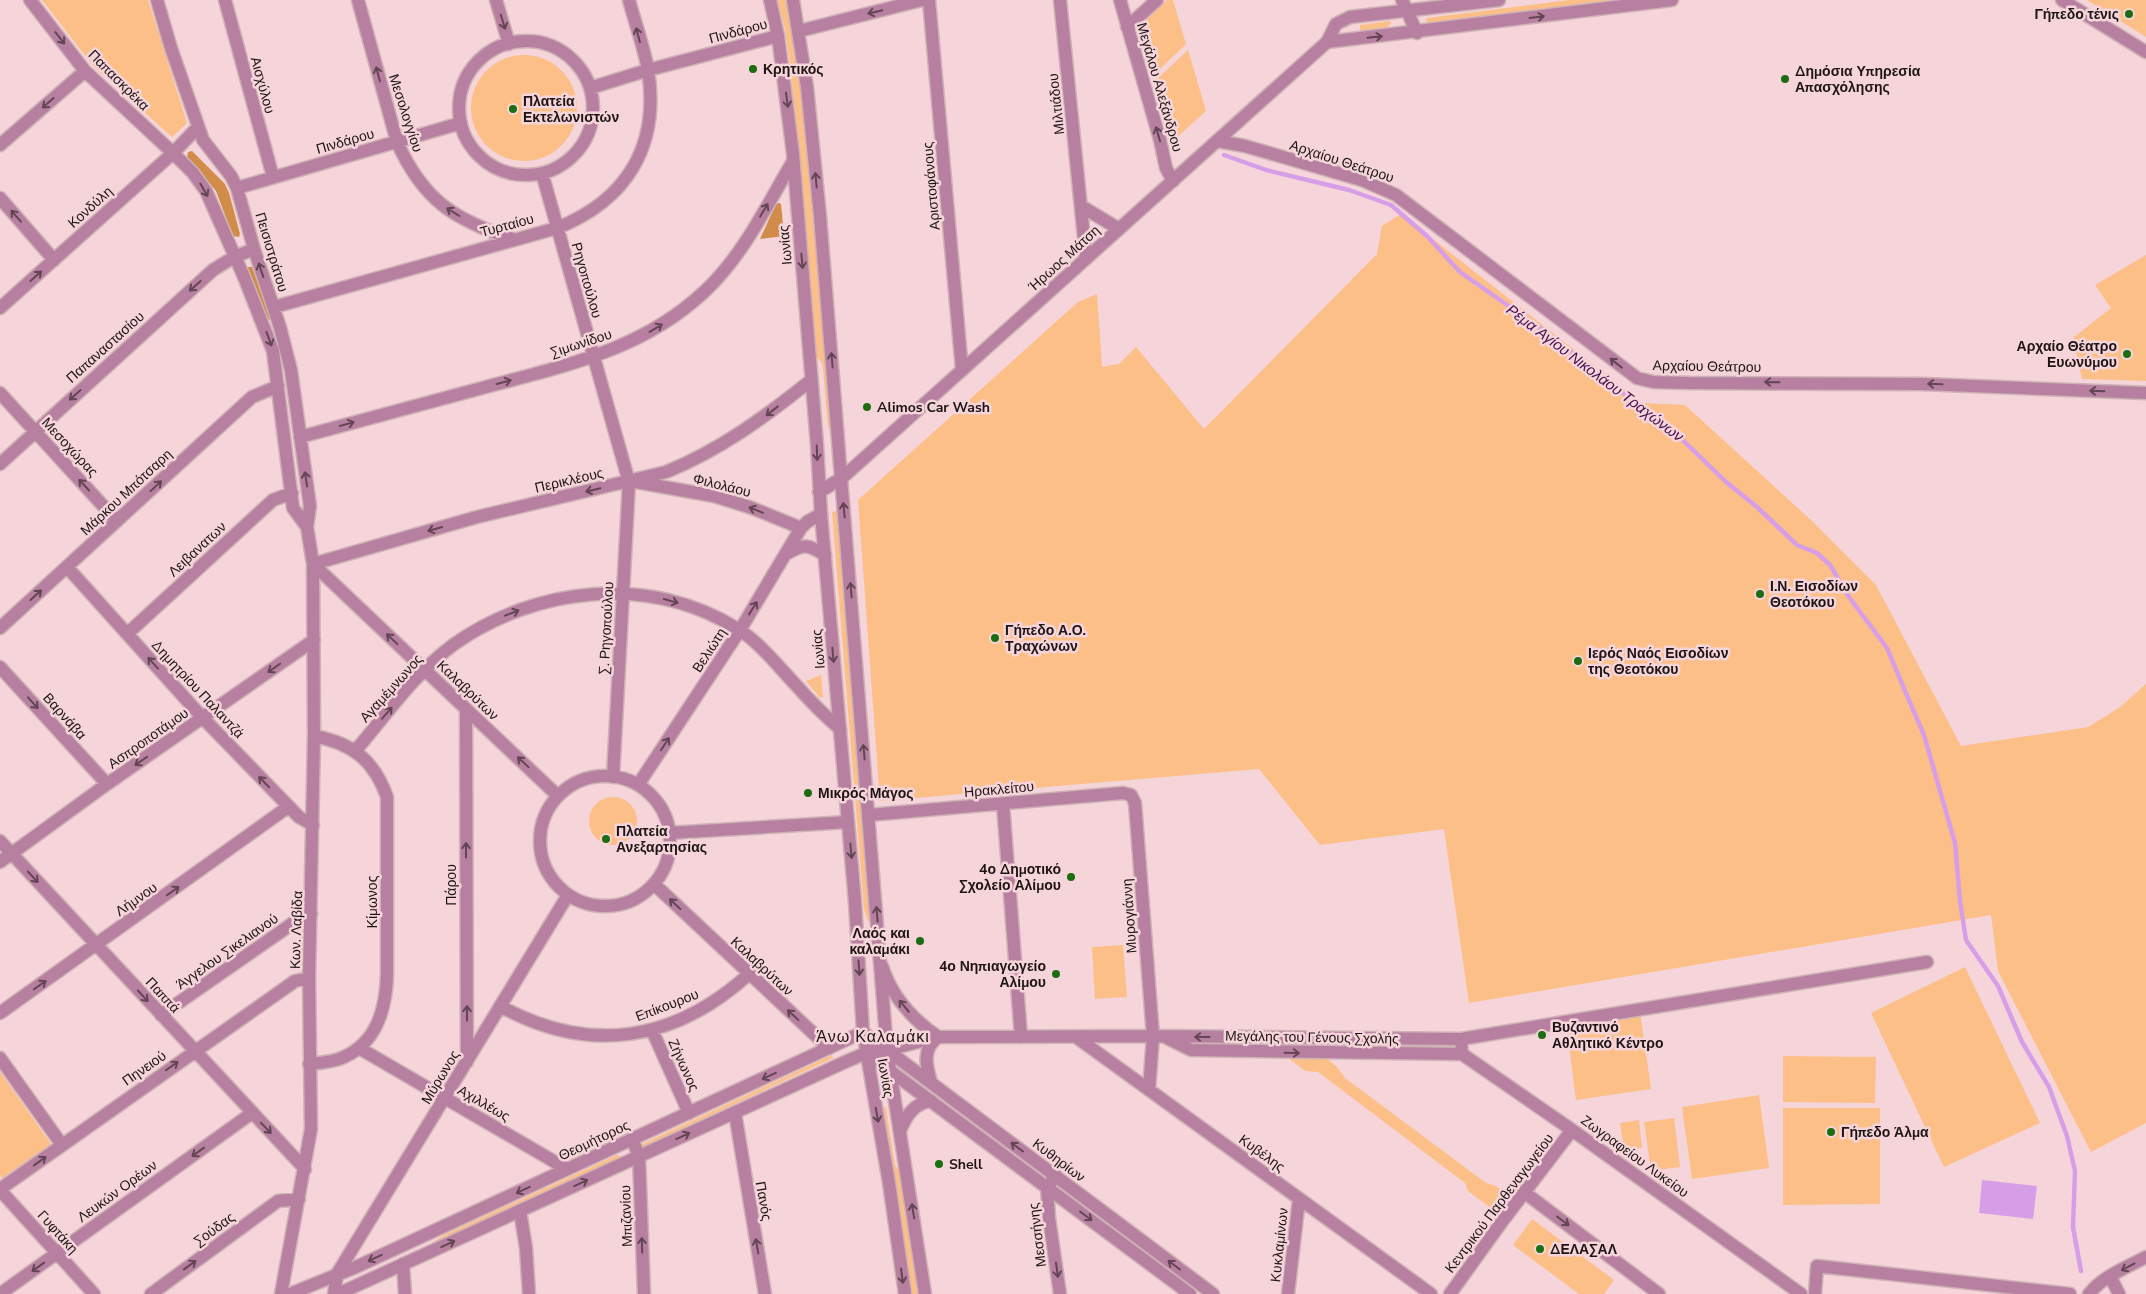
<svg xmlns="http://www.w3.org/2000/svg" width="2146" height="1294" viewBox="0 0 2146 1294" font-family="'Nunito Sans',sans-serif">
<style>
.green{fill:#fcbf88}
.forest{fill:#d18c49}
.water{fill:#d79ee8}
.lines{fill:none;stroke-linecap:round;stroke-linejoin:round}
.stream{stroke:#d79ee8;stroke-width:4.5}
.minor-casing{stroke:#ceb2b6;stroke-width:15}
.tertiary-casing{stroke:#ceb2b6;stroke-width:15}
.minor{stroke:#b880a0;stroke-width:12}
.tertiary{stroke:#b880a0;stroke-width:12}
.oneway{stroke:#634554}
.poi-dot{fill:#1c6c11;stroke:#f5d5d9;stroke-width:2}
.labels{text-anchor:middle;stroke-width:5;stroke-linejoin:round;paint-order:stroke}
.poi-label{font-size:14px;font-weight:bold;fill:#1e1415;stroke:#f5d5d9;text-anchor:start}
.street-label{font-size:14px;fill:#1e1415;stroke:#f5d5d9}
.water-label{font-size:15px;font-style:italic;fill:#430e50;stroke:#f5d5d9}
.quarter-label{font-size:16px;letter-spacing:1px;fill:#1e1415;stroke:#f5d5d9}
</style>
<rect width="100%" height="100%" fill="#f5d5d9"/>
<path class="green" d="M42 0H148L187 123 172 137 94 67Z
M777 0H785L792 27 801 83 831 427 828 428 823 368 822 363 816 356 791 74 785 29Z
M1167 0H1173L1186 44 1154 75 1140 26Z
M1569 0H1611L1430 24 1426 21 1427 18Z
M2087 0H2146V37Z
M1390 21 1391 24C1384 31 1369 34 1360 30V25Z
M1188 50 1206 111 1174 140 1155 81Z
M471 108a53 53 0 1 1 106 0a53 53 0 1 1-106 0Z
M1401 214 1642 403 1685 405 1813 522 1876 585 1961 746 2088 727 2119 708 2146 684V1123L2091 1152 1998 971 1991 915 1469 1003 1444 829 1320 845 1259 769 880 801 858 500 1078 302 1097 294 1102 367 1119 364 1136 347 1204 429 1377 254 1382 226Z
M2146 255V381L2082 379 2073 338 2111 308 2095 285Z
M839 511 872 920 868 921 864 909 832 512Z
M821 675 823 697 820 698 806 681Z
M589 821a24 24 0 1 1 48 0a24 24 0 1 1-48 0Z
M1123 945 1127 997 1095 999 1092 947Z
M1965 967 2040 1123 1944 1167 1871 1013Z
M1640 1011 1651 1089 1576 1100 1566 1022Z
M1275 1043 1433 1047 1434 1049H1316L1337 1067 1345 1078 1486 1183 1496 1186 1512 1199 1500 1215 1468 1191 1465 1183 1318 1072 1305 1071 1273 1046Z
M832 1055 833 1058 642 1147 640 1145Z
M1783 1056 1876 1057 1875 1103 1783 1102Z
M0 1072 51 1144 2 1178 0 1176Z
M1759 1095 1769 1168 1692 1179 1682 1107Z
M886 1107 895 1165 902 1175 920 1294H910L881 1108Z
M1783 1108H1880V1204L1783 1205Z
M1674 1118 1680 1167 1651 1171 1644 1122Z
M1639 1120 1642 1148 1624 1150 1620 1123Z
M617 1155 620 1156 619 1159 370 1273 424 1248 444 1235Z
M1532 1219 1614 1280 1604 1294H1579L1513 1245Z"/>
<path class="forest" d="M192 151 225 184 229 193 240 234 239 237 233 236 216 191 187 157 188 152Z
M779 203 781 204 784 236 760 239 776 204Z
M248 267H252L271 317V320L267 319 246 270Z"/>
<path class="water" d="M1982 1180 2037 1186 2033 1219 1979 1213Z"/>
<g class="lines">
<path class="stream" d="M1224 155 1266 170 1349 190 1391 205 1427 236 1460 272 1543 330 1620 391 1662 420 1725 481 1757 507 1797 545 1817 553 1830 565 1849 597 1887 648 1905 691 1924 735 1955 843 1960 901 1966 940 1998 986 2022 1042 2049 1087 2067 1136 2075 1171 2073 1227 2081 1271"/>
<defs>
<path id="minor" d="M30 0 85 71 173 153 193 173 206 191 244 277 273 351 293 508 307 527 313 564 314 736 309 978 311 1129 281 1294
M157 0 171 48 203 140 231 176 237 188 254 249 280 327 291 370 310 506 307 527
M225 0 273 177
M358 0 397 142C423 200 454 220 513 239
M496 0 509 44
M929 0 962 370
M1060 0 1086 258
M1120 0 1160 140 1166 168 1173 181
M1402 0 1417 33
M2062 0 2146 52
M1127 27 1157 0
M799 31 922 0
M459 108a67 67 0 1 1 134 0a67 67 0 1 1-134 0Z
M590 88 648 70 778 36
M1217 141 1245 146 1362 180 1396 195 1637 378 1653 382 1689 383 1923 384 2146 393
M0 145 85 71
M542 173 629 482 613 777
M237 188 461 123
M0 198 54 260
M1081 206 1119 229
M274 307 557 228C627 200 660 146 648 70 644 47 635 23 629 0
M0 308 173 153 198 127
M0 393 117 521
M300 437C361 421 421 404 482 388 563 366 641 351 704 292 743 256 767 205 793 161
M0 464 213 270 234 257 254 249
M636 482 714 496 752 508 801 528
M788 553C804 543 809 545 825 555
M313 564 477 517 666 472C720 450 765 417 810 381
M313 564 558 796
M67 567 201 716 299 817 313 825
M0 628 252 397 278 386
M127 634 273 500 292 493
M0 667 107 784
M466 709 467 1062
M356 750C386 715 415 673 453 645 536 586 650 574 738 629 760 643 777 665 795 684 809 700 824 715 840 729
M540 841a65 65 0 1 1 130 0a65 65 0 1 1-130 0Z
M638 785 740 630 801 528 807 522 821 514
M1003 804 1021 1037
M869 815 1123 793 1131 795 1135 803 1153 1036 1149 1090
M669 833 848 822
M0 841 305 1169
M0 862 107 784 314 640
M654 884 829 1048
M882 966C891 995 912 1019 938 1037
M500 1006C589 1055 674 1042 749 974
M0 1013 288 807
M161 1015 296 921 311 914
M652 1030 689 1113
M1076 1037 1431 1294
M1167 1038 1191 1050 1462 1054
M1461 1039 1462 1054 1572 1130 1801 1294
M359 1048 567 1169
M887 1050 938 1037 1153 1036 1461 1039 1927 962
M0 1058 62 1145
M309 1064C320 1063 334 1062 344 1057 377 1042 386 1009 387 975V797C374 760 352 743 314 736
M735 1113 765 1294
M632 1139 639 1156 644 1294
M1056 1176 1047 1187 1049 1218 1060 1294
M0 1189 295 981 309 978
M0 1190 94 1294
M1524 1192 1659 1294
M520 1211 526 1248 529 1294
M403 1264 405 1294
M2110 1276 2119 1294
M0 1294 252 1113
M151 1294 278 1201 299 1199
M334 1294 337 1274 568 895
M1288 1294 1299 1199
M1450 1294 1501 1223 1572 1130
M1815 1294 1817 1266 2070 1294
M2089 1294C2103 1276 2126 1268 2146 1257"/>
<path id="tertiary" d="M770 0 778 36 793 154 817 445 821 514 855 902 863 1032 889 1183 905 1294
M793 0 807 87 820 216 887 1050 925 1294
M1327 42 1672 0
M819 492 842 478 1327 42 1336 24 1350 17 1499 0
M863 1032 1213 1294
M866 1053 1190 1294
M931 1082C926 1065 922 1049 938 1037
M900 1131C906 1116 914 1103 931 1101
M290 1294 356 1267 863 1032
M338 1294 845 1062 866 1053 887 1050"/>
</defs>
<use href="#minor" class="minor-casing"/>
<use href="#tertiary" class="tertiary-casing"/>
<use href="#minor" class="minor"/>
<use href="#tertiary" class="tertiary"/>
</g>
<defs><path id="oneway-shaft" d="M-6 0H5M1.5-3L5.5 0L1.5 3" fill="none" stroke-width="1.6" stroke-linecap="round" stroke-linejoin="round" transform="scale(1.25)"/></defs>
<g class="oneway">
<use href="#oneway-shaft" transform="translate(875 12) rotate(166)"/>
<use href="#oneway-shaft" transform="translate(1537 17) rotate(-7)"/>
<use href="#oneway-shaft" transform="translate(503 22) rotate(73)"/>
<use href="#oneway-shaft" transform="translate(638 35) rotate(-105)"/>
<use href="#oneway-shaft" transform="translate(1375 37) rotate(-6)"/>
<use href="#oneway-shaft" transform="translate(60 38) rotate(52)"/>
<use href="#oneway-shaft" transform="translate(378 74) rotate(-105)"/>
<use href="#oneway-shaft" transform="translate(787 100) rotate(82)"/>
<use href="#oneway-shaft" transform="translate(48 103) rotate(139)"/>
<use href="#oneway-shaft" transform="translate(1158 134) rotate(-106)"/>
<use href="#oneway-shaft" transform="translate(816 180) rotate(-95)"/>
<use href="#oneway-shaft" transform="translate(204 190) rotate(60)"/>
<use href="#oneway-shaft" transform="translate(764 210) rotate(-59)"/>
<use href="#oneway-shaft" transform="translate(453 212) rotate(-148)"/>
<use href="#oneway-shaft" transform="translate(16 216) rotate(-131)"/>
<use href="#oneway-shaft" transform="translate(802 261) rotate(85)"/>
<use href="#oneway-shaft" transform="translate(261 270) rotate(-109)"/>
<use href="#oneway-shaft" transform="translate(36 276) rotate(-42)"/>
<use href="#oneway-shaft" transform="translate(195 286) rotate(138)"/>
<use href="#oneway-shaft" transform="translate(656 328) rotate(-31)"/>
<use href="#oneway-shaft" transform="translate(269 339) rotate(70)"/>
<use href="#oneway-shaft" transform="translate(832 360) rotate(-95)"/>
<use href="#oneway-shaft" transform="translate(1616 363) rotate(-142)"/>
<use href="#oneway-shaft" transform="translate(504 382) rotate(-15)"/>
<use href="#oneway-shaft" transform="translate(1772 382) rotate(-179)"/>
<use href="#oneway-shaft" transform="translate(1935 384) rotate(-178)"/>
<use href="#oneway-shaft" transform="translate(2097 391) rotate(-178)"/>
<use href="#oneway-shaft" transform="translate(75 395) rotate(138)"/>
<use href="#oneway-shaft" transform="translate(772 411) rotate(142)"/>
<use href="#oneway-shaft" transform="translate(347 424) rotate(-15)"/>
<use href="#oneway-shaft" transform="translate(817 453) rotate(88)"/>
<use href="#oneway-shaft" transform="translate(306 479) rotate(-99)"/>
<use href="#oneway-shaft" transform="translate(84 485) rotate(-133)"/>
<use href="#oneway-shaft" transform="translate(156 486) rotate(-43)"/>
<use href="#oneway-shaft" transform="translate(593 490) rotate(167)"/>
<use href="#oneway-shaft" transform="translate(756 510) rotate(-158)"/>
<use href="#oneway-shaft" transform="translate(844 510) rotate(-95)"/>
<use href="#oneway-shaft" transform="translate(435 529) rotate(164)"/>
<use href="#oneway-shaft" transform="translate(851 590) rotate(-95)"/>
<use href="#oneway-shaft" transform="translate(36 595) rotate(-42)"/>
<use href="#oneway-shaft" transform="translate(671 601) rotate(15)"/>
<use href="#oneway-shaft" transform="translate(753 608) rotate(-58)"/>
<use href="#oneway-shaft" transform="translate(512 613) rotate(-21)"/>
<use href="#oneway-shaft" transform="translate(392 639) rotate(-137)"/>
<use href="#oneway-shaft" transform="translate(833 655) rotate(85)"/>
<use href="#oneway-shaft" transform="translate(153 663) rotate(-132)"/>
<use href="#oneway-shaft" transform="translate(274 668) rotate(145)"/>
<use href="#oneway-shaft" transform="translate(33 703) rotate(48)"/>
<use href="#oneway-shaft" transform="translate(387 713) rotate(-49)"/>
<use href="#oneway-shaft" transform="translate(665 744) rotate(-57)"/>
<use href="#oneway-shaft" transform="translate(864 752) rotate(-95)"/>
<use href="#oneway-shaft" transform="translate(141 761) rotate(145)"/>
<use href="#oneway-shaft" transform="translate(523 762) rotate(-137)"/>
<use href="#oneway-shaft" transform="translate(264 782) rotate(-134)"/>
<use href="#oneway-shaft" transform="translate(466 850) rotate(-90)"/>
<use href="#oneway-shaft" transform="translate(851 851) rotate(85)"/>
<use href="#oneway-shaft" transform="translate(33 877) rotate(47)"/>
<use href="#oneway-shaft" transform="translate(173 891) rotate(-35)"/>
<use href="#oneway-shaft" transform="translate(675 904) rotate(-137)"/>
<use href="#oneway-shaft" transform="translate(877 914) rotate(-95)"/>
<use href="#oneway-shaft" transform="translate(859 968) rotate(86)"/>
<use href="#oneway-shaft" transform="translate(40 985) rotate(-35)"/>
<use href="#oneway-shaft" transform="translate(143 996) rotate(47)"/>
<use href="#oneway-shaft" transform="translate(904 1006) rotate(-130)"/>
<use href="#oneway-shaft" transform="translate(467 1013) rotate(-90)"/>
<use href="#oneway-shaft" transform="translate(793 1015) rotate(-137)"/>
<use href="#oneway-shaft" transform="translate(1202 1037) rotate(180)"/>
<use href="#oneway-shaft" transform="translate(1292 1053) rotate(1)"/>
<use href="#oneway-shaft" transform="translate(172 1066) rotate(-35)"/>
<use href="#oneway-shaft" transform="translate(769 1076) rotate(155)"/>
<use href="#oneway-shaft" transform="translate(877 1115) rotate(80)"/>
<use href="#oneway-shaft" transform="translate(266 1128) rotate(46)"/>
<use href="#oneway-shaft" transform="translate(683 1136) rotate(-25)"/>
<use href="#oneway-shaft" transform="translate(1017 1147) rotate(-143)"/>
<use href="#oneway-shaft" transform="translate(198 1152) rotate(144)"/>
<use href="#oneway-shaft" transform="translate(40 1161) rotate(-36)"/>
<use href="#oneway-shaft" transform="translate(581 1183) rotate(-25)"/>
<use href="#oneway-shaft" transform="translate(523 1190) rotate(155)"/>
<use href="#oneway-shaft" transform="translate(913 1211) rotate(-99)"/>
<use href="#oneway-shaft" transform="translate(1086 1216) rotate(37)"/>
<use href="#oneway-shaft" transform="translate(1563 1221) rotate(37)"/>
<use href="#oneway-shaft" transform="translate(448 1244) rotate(-25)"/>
<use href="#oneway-shaft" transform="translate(642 1245) rotate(-92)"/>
<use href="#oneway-shaft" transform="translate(757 1246) rotate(-100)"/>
<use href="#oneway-shaft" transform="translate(375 1258) rotate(155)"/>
<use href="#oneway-shaft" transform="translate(190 1265) rotate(-36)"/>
<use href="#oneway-shaft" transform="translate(1174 1265) rotate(-143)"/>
<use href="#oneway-shaft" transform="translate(38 1267) rotate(144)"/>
<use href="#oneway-shaft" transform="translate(2128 1267) rotate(152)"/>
<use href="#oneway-shaft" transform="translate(1057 1270) rotate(82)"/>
<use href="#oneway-shaft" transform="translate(902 1276) rotate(82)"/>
</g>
<g class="poi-dot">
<circle cx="2129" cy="14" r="5"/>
<circle cx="753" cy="69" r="5"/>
<circle cx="1785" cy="79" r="5"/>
<circle cx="513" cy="109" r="5"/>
<circle cx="2127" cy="354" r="5"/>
<circle cx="867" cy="407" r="5"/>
<circle cx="1760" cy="594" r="5"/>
<circle cx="995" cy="638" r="5"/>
<circle cx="1578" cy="661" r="5"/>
<circle cx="808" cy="793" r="5"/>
<circle cx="606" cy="839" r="5"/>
<circle cx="1071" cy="877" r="5"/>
<circle cx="920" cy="941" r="5"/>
<circle cx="1056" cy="974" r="5"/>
<circle cx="1542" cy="1035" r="5"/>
<circle cx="1831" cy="1132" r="5"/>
<circle cx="939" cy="1164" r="5"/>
<circle cx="1540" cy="1249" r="5"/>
</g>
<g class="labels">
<g class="poi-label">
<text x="2119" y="19" text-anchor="end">Γήπεδο τένις</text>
<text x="763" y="74">Κρητικός</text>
<text x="1795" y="76">Δημόσια Υπηρεσία<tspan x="1795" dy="16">Απασχόλησης</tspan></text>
<text x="523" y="106">Πλατεία<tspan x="523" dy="16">Εκτελωνιστών</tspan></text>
<text x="2117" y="351" text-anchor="end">Αρχαίο Θέατρο<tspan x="2117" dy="16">Ευωνύμου</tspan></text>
<text x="877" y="412">Alimos Car Wash</text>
<text x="1770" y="591">Ι.Ν. Εισοδίων<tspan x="1770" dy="16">Θεοτόκου</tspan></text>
<text x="1005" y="635">Γήπεδο Α.Ο.<tspan x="1005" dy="16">Τραχώνων</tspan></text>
<text x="1588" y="658">Ιερός Ναός Εισοδίων<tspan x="1588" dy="16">της Θεοτόκου</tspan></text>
<text x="818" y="798">Μικρός Μάγος</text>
<text x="616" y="836">Πλατεία<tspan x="616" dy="16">Ανεξαρτησίας</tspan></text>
<text x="1061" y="874" text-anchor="end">4ο Δημοτικό<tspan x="1061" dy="16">Σχολείο Αλίμου</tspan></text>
<text x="910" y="938" text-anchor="end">Λαός και<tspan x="910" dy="16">καλαμάκι</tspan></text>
<text x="1046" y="971" text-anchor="end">4ο Νηπιαγωγείο<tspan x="1046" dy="16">Αλίμου</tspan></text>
<text x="1552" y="1032">Βυζαντινό<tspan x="1552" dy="16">Αθλητικό Κέντρο</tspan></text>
<text x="1841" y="1137">Γήπεδο Άλμα</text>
<text x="949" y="1169">Shell</text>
<text x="1550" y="1254">ΔΕΛΑΣΑΛ</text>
</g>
<g class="street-label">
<text transform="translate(738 31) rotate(-15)" y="5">Πινδάρου</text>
<text transform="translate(119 80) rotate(45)" y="5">Παπασκρέκα</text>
<text transform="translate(263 85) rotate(75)" y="5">Αισχύλου</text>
<text transform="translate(1160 87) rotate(74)" y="5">Μεγάλου Αλεξάνδρου</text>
<text transform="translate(1056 104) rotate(-96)" y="5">Μιλτιάδου</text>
<text transform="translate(406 113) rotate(72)" y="5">Μεσολογγίου</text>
<text transform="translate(345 141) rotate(-16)" y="5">Πινδάρου</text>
<text transform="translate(1342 161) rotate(18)" y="5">Αρχαίου Θεάτρου</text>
<text transform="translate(931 186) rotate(-95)" y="5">Αριστοφάνους</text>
<text transform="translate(90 207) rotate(-42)" y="5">Κονδύλη</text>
<text transform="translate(507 225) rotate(-15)" y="5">Τυρταίου</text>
<text transform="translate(785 245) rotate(-95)" y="5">Ιωνίας</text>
<text transform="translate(272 252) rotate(73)" y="5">Πεισιστράτου</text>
<text transform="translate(1064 258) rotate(-42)" y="5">Ήρωος Μάτση</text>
<text transform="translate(587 280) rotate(74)" y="5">Ρηγοπούλου</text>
<text transform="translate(581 343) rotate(-18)" y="5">Σιμωνίδου</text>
<text transform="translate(105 347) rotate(-42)" y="5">Παπαναστασίου</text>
<text transform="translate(1707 366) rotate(1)" y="5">Αρχαίου Θεάτρου</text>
<text transform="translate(70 447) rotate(47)" y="5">Μεσοχώρας</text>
<text transform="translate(569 480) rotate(-13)" y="5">Περικλέους</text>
<text transform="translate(722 485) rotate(14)" y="5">Φιλολάου</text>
<text transform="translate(126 492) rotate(-43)" y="5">Μάρκου Μπότσαρη</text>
<text transform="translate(197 549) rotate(-43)" y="5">Λειβανατων</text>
<text transform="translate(606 628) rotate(-87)" y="5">Σ. Ρηγοπούλου</text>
<text transform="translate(818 649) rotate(-95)" y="5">Ιωνίας</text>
<text transform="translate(709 650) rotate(-57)" y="5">Βελιώτη</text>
<text transform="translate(391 688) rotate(-48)" y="5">Αγαμέμνωνος</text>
<text transform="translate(198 689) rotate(47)" y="5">Δημητρίου Παλαντζά</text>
<text transform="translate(468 690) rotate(44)" y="5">Καλαβρύτων</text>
<text transform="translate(65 716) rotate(48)" y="5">Βαρνάβα</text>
<text transform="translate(148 738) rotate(-35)" y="5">Ασπροποτάμου</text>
<text transform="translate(999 789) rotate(-5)" y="5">Ηρακλείτου</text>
<text transform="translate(451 885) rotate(-90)" y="5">Πάρου</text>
<text transform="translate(136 899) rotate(-35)" y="5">Λήμνου</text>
<text transform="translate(372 902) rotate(-90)" y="5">Κίμωνος</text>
<text transform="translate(1129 916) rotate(-94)" y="5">Μυρογιάννη</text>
<text transform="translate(296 930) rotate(-88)" y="5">Κων. Λαβίδα</text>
<text transform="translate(227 951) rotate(-35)" y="5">Άγγελου Σικελιανού</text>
<text transform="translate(762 966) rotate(43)" y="5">Καλαβρύτων</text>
<text transform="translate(163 995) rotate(47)" y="5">Παππά</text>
<text transform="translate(667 1005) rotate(-21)" y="5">Επίκουρου</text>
<text transform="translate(1312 1037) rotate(1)" y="5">Μεγάλης του Γένους Σχολής</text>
<text transform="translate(684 1065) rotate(66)" y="5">Ζήνωνος</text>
<text transform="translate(144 1068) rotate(-35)" y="5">Πηνειού</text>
<text transform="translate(440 1077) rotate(-59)" y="5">Μύρωνος</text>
<text transform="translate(886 1078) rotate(80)" y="5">Ιωνίας</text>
<text transform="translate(484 1103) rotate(30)" y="5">Αχιλλέως</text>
<text transform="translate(594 1140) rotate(-25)" y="5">Θεομήτορος</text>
<text transform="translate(1262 1153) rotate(36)" y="5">Κυβέλης</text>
<text transform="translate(1635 1156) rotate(36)" y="5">Ζωγραφείου Λυκείου</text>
<text transform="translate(1059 1160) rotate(37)" y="5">Κυθηρίων</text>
<text transform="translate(117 1191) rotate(-36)" y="5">Λευκών Ορέων</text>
<text transform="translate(764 1201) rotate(80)" y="5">Πανός</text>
<text transform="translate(1499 1203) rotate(-53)" y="5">Κεντρικού Παρθεναγωγείου</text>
<text transform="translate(626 1216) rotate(-92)" y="5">Μπιζανίου</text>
<text transform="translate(214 1229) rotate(-36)" y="5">Σούδας</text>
<text transform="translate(58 1232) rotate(48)" y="5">Γυφτάκη</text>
<text transform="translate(1037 1235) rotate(-97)" y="5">Μεσσήνης</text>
<text transform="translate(1279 1245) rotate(-84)" y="5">Κυκλαμίνων</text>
</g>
<g class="water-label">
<text transform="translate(1595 373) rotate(37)" y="5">Ρέμα Αγίου Νικολάου Τραχώνων</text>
</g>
<g class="quarter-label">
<text x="873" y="1042">Άνω Καλαμάκι</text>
</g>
</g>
</svg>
